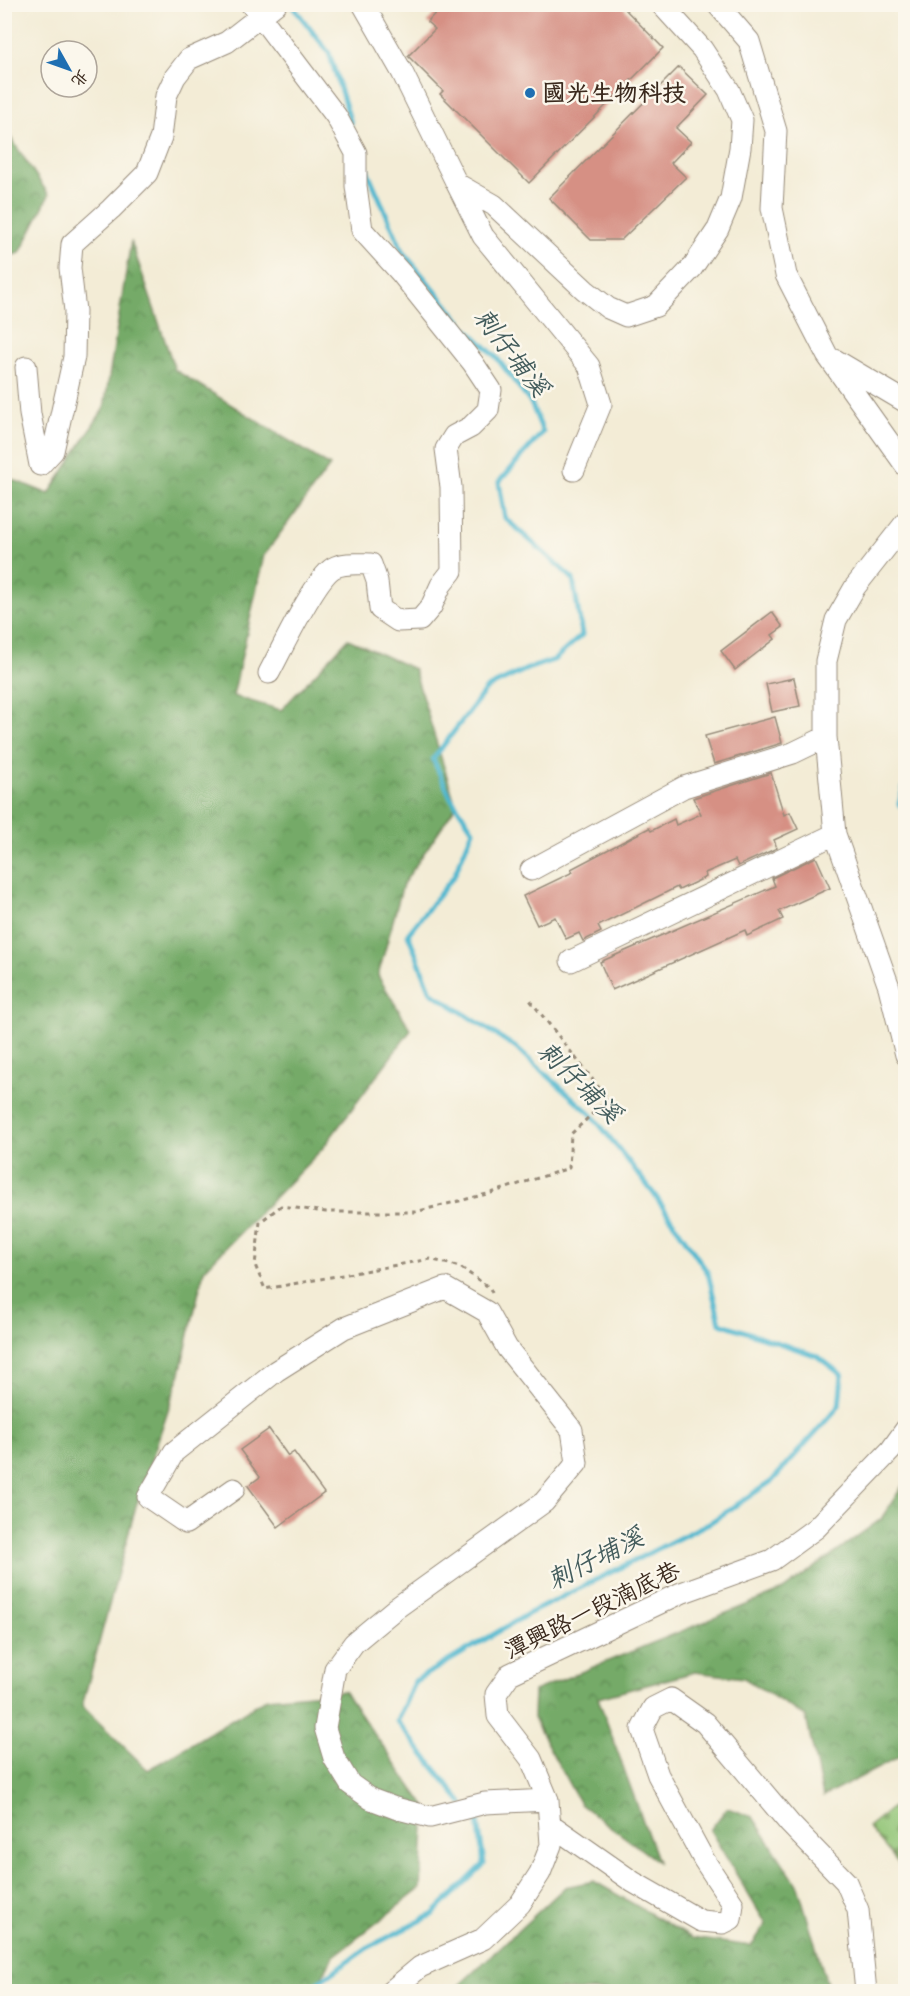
<svg xmlns="http://www.w3.org/2000/svg" width="910" height="1996" viewBox="0 0 910 1996" font-family="'Indie Flower','LXGW WenKai TC',sans-serif">
<style>
.forest{fill:url(#forest-crowns);stroke:#586a42;stroke-width:1.5}
.cemetery{fill:url(#cemetery-stones);stroke:#66784a;stroke-width:1.5}
.lines{fill:none;stroke-linecap:round;stroke-linejoin:round}
.stream{stroke:#51b8cf;stroke-width:5}
.building{fill:#d69084}
.minor-casing{stroke:#978b7a;stroke-width:23}
.path{stroke:#978b7a;stroke-width:3;stroke-dasharray:4.5 4.5;stroke-linecap:butt}
.minor{stroke:#fff;stroke-width:21}
.poi-dot{fill:#1f6fb2;stroke:#fbf7ec;stroke-width:2}
.labels{text-anchor:middle;stroke-width:5;stroke-linejoin:round;paint-order:stroke}
.poi-label{font-size:24px;font-weight:bold;fill:#3b2a1e;stroke:#fbf7ec;text-anchor:start}
.street-label{font-size:24px;fill:#3b2a1e;stroke:#fbf7ec}
.water-label{font-size:26px;font-style:italic;fill:#435c5c;stroke:#fbf7ec}
</style>
<defs>
<pattern id="forest-crowns" width="20" height="18" patternUnits="userSpaceOnUse" patternTransform="scale(1.5)"><rect width="20" height="18" fill="#74aa67"/><path d="M2 6a3 3 0 1 1 6 0M12 15a3 3 0 1 1 6 0" fill="none" stroke="#608b54"/></pattern>
<pattern id="cemetery-stones" width="16" height="16" patternUnits="userSpaceOnUse" patternTransform="scale(1.5)"><rect width="16" height="16" fill="#91c576"/><path d="M2 7V4a2 2 0 0 1 4 0v3zM10 15v-3a2 2 0 0 1 4 0v3z" fill="#78a060"/></pattern>
</defs>
<rect width="100%" height="100%" fill="#fbf7ec"/>
<filter id="ink" filterUnits="userSpaceOnUse"><feTurbulence type="fractalNoise" baseFrequency=".0167" numOctaves="2"/><feDisplacementMap in="SourceGraphic" scale="12" xChannelSelector="R" yChannelSelector="G"/><feConvolveMatrix kernelMatrix="1 2 1 2 8 2 1 2 1" color-interpolation-filters="sRGB"/></filter>
<filter id="wash" filterUnits="userSpaceOnUse"><feTurbulence type="fractalNoise" baseFrequency=".008" numOctaves="4" result="noise"/><feDisplacementMap in="SourceGraphic" scale="24" xChannelSelector="R" yChannelSelector="G"/><feGaussianBlur stdDeviation="1.35" result="paint"/><feColorMatrix in="noise" values="0 0 0 0 0 0 0 0 0 0 0 0 0 0 0 0 0 1.4 0 .05"/><feComposite in="paint" operator="in"/></filter>
<g filter="url(#wash)">
<rect width="100%" height="100%" fill="#f3ecd6"/>
<path class="forest" d="M4 128 49 195 20 253 5 257Z
M131 241 175 370 330 466 264 555 233 696 281 710 348 639 414 669 456 806 403 884 378 976 411 1030 322 1149 204 1270 179 1377 136 1506 82 1706 148 1770 267 1698 344 1691 425 1806 421 1888 333 1957 314 1991H5L4 476 49 494 104 408Z
M905 1482V1754L823 1797 806 1717 744 1678 695 1672 598 1698 658 1862 580 1804 533 1718 534 1691 783 1590 881 1519Z
M727 1808 753 1817 798 1886 829 1991H453L565 1887 594 1881 692 1938 751 1946 766 1924 710 1830Z"/>
<path class="cemetery" d="M905 1797V1871L868 1827Z"/>
<g class="lines">
<path class="stream" d="M291 4 329 53 351 123
M364 163 403 252 466 328 497 358 531 403 543 432 499 482 505 518 573 579 582 635 554 660 527 669 487 688 433 759 451 798 473 830 454 876 408 934 431 992 515 1047 592 1115 654 1194 708 1273 720 1323 817 1356 842 1375 839 1406 772 1481 711 1522 528 1614 415 1681 397 1721 462 1803
M906 780 899 804 906 810
M304 1992 367 1948 432 1915 484 1864 478 1822 470 1812"/>
</g>
<g id="blocks">
<path class="building" d="M444 4H620L663 48 529 183 440 94 443 91 408 56 435 29 427 22Z
M679 67 708 95 676 128 691 142 671 163 686 177 621 240H591L549 198Z
M772 612 783 627 772 635 775 639 735 670 721 651Z
M794 678 800 706 772 712 766 684Z
M775 717 782 743 714 764 705 736Z
M771 773 784 815 790 812 798 829 774 840 777 848 738 866 735 860 705 873 706 877 679 890 677 887 598 926 601 932 583 941 579 933 566 939 555 917 537 925 523 896 573 872 571 869 649 828 651 831 674 819 676 825 701 814 693 798Z
M816 857 830 888 779 911 783 919 747 936 745 930 612 990 600 962 775 886 772 878Z
M269 1429 288 1456 294 1452 324 1493 278 1527 248 1486 260 1477 240 1450Z"/>
</g>
</g>
<g filter="url(#ink)">
<use href="#blocks" fill-opacity="0" stroke="#978b7a" stroke-width="1.5"/>
<g class="lines">
<defs>
<path id="minor" d="M251 4 336 116 356 153V186L362 230 401 273 473 363 491 390 488 410 471 427 454 436 446 449 451 487 452 571 441 585 431 607 420 620 398 621 380 609 377 581 371 564C359 564 344 562 333 568 314 580 281 651 269 673
M363 4 402 72 457 184 494 205 585 290 608 308 626 316 656 306 692 268 718 229 731 198 740 148 742 120 729 90 702 49 661 4
M717 4 749 41 776 131 772 208 786 275 827 355 906 466
M457 184 483 236 589 366 601 404 574 470
M835 360 906 402
M26 367 30 414 40 465 53 451 74 357 75 311 70 268 72 244 111 209 147 173 161 137 166 96 175 77 189 59 227 42 276 4
M906 522 855 587 836 620 826 661V737L835 834 889 987 906 1055
M531 870 684 787 793 753 826 737
M571 961 835 834
M234 1489 186 1523 148 1497 174 1452 276 1371 344 1328 445 1288 487 1312 507 1348 572 1430 577 1463 544 1502 395 1609 354 1643 335 1669 325 1728 334 1758 350 1784 371 1799 395 1808 430 1817 485 1803 548 1800
M550 1824 633 1882 701 1921 723 1923 731 1919 733 1904 704 1860 658 1775 642 1729 653 1708 671 1699 705 1723 790 1824 846 1882 858 1910 866 1992
M390 1992 420 1967 483 1939 520 1904 540 1873 551 1845 548 1800 531 1759 498 1716 496 1694 510 1674 681 1593 772 1560 816 1528 891 1450 906 1429"/>
</defs>
<use href="#minor" class="minor-casing"/>
<path class="path" d="M492 1293 490 1288 460 1267 430 1259 265 1289 255 1265 260 1222 281 1206 326 1212H415L491 1193 569 1168 571 1134 608 1099 530 1000"/>
<use href="#minor" class="minor"/>
</g>
</g>
<circle class="poi-dot" cx="530" cy="93" r="6"/>
<g class="labels">
<g class="poi-label">
<text x="542" y="101">國光生物科技</text>
</g>
<g class="street-label">
<text transform="translate(592 1610) rotate(-26)" y="8">潭興路一段湳底巷</text>
</g>
<g class="water-label">
<text transform="translate(512 352) rotate(52)" y="9">刺仔埔溪</text>
<text transform="translate(580 1082) rotate(44)" y="9">刺仔埔溪</text>
<text transform="translate(595 1558) rotate(-27)" y="9">刺仔埔溪</text>
</g>
</g>
<rect width="910" height="1996" fill="none" stroke="#fbf7ec" stroke-width="24"/>
<g transform="translate(69 69) rotate(130)"><circle r="28" fill="#fbf7ec" stroke="#aea59a" stroke-width="1.5"/>
<path d="M0-4.5L10 22L0 15L-10 22Z" fill="#1f6fb2"/>
<text y="-9" font-size="16" font-weight="bold" text-anchor="middle" fill="#3b2a1e">北</text>
</g>
</svg>
